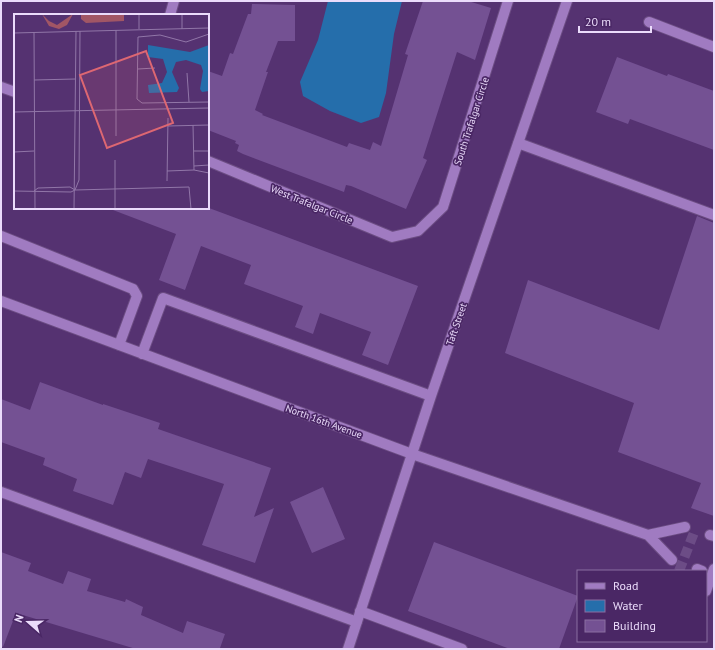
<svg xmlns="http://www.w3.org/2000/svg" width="715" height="650" viewBox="0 0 715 650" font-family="'PT Sans',sans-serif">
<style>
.water{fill:#256eab}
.building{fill:#745193}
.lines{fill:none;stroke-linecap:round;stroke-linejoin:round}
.minor-tunnel{stroke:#6c4c86;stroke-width:10;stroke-dasharray:10 5;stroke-linecap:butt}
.minor-casing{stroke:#6c4d83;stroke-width:12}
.minor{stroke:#a07bc1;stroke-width:10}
.labels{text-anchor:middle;stroke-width:3.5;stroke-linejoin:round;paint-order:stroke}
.street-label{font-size:10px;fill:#ebdcfb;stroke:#4a2765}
.inset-road{fill:none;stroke:#9176a8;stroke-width:1}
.view{fill:#dd6772;fill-opacity:0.15;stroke:#dd6772;stroke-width:2}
.inset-edge{fill:none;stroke:#ebdcfb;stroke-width:2}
</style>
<rect width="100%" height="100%" fill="#553271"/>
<path class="water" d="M328 1H402L394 34 386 93 379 117 361 123 330 111 303 96 300 82 318 40Z"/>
<path class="building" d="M423 1H468L491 8 475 60 457 52 423 158 427 160 406 209 351 186 346 185 344 192 243 154 237 151 239 145 235 143 236 141 208 130V71L222 76 230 53 233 54 248 14H251L252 4 295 5V41H278L266 72H268L255 110 263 114 262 115 347 147 349 143 370 150 373 142 381 146 408 55 405 54Z
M617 57 667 76 668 74 714 91V150L630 119 628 124 596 112Z
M114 208H209L418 286 388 365 362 355 371 332 320 313 313 334 295 327 303 306 244 284 251 265 201 246 185 290 159 280 176 234 113 210Z
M697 216 714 223V516L691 508 701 483 618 452 634 403 505 353 528 280 659 330Z
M40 382 103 405V404L160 423 158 429 271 468 254 517 274 508 255 563 202 545 224 484 148 459 141 478 125 472 113 505 73 491 77 479 43 465 45 458 1 442V399L30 410Z
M323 487 345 539 312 553 290 502Z
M434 542 578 596 559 649H510L408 611Z
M1 552 31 563 28 571 63 584 68 571 91 579 87 591 125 602 126 599 143 607 141 615 183 633 187 621 225 634 220 648 222 649H136L16 613 3 647 1 646Z"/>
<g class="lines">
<path class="minor-tunnel" d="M679 571 695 530"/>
<defs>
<path id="minor" d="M170 15 174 1
M649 22 714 47
M1 87 15 92
M518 143 714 215
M208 161 392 237 418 231 443 207 508 1
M1 236 133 289 137 296 119 345
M1 301 412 454 648 535 672 560
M142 354 163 298 431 396
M1 492 357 622
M648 535 685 527
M710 535 714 536
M697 569 702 571
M706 591 714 569
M360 611 462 649
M348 649 431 396 567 1"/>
</defs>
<use href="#minor" class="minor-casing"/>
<use href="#minor" class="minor"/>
</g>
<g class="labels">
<g class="street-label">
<text transform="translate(471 121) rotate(-72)" y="4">South Trafalgar Circle</text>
<text transform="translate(312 204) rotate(22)" y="4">West Trafalgar Circle</text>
<text transform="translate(456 324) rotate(-71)" y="4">Taft Street</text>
<text transform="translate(324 421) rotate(20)" y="4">North 16th Avenue</text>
</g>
</g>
<g transform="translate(14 14)">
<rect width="195" height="195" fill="#553271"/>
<path d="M28 0 35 7 43 11 59 0 53 11 45 15 35 12ZM67 0H110V7L72 9 67 5Z" fill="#a15665"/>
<path d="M134 31 176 38 195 31V77L188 78 186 75 189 57 187 51 172 46 162 48 158 58 165 74 163 78 135 79 134 71 148 69 153 58 149 45 134 43Z" fill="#256eab"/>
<path class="inset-road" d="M125 0V15M168 0V15M0 19 195 14M20 19 21 195M195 20 172 28 146 21 124 23 123 85 128 89 195 88M124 55 141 54M173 59 175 88M20 66 61 65M0 98 195 94M179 111 180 156M154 112 195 111M102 122V16M180 137H195M0 138 20 137M180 152 195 151M153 157 180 156 195 159M153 167 154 104M61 176 65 166 66 17M0 177 57 178 61 176 175 173 177 195M20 177 24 174 56 173 61 176M60 195 62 17M101 195V146"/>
<path class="view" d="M132 37 159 109 93 134 66 61Z"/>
<rect width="195" height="195" class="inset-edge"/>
</g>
<rect width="715" height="650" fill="none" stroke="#ebdcfb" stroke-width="4"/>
<rect x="577" y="570" width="130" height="72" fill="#4a2765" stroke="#8a6fa1"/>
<rect x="585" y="583" width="20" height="6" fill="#a07bc1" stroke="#8a6fa1"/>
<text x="613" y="590" font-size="12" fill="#ebdcfb">Road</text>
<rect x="585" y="600" width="20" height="12" fill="#256eab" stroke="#8a6fa1"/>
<text x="613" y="610" font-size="12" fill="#ebdcfb">Water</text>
<rect x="585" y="620" width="20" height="12" fill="#745193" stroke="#8a6fa1"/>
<text x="613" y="630" font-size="12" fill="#ebdcfb">Building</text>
<g transform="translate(28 622) rotate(290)" stroke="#4a2765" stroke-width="3" paint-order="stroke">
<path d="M0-3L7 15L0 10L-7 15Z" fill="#ebdcfb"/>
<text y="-6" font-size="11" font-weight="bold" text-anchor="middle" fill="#ebdcfb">N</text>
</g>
<path d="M579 26v6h72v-6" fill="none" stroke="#ebdcfb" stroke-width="2"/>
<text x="585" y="26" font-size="12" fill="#ebdcfb" stroke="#4a2765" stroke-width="3" paint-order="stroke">20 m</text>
</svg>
